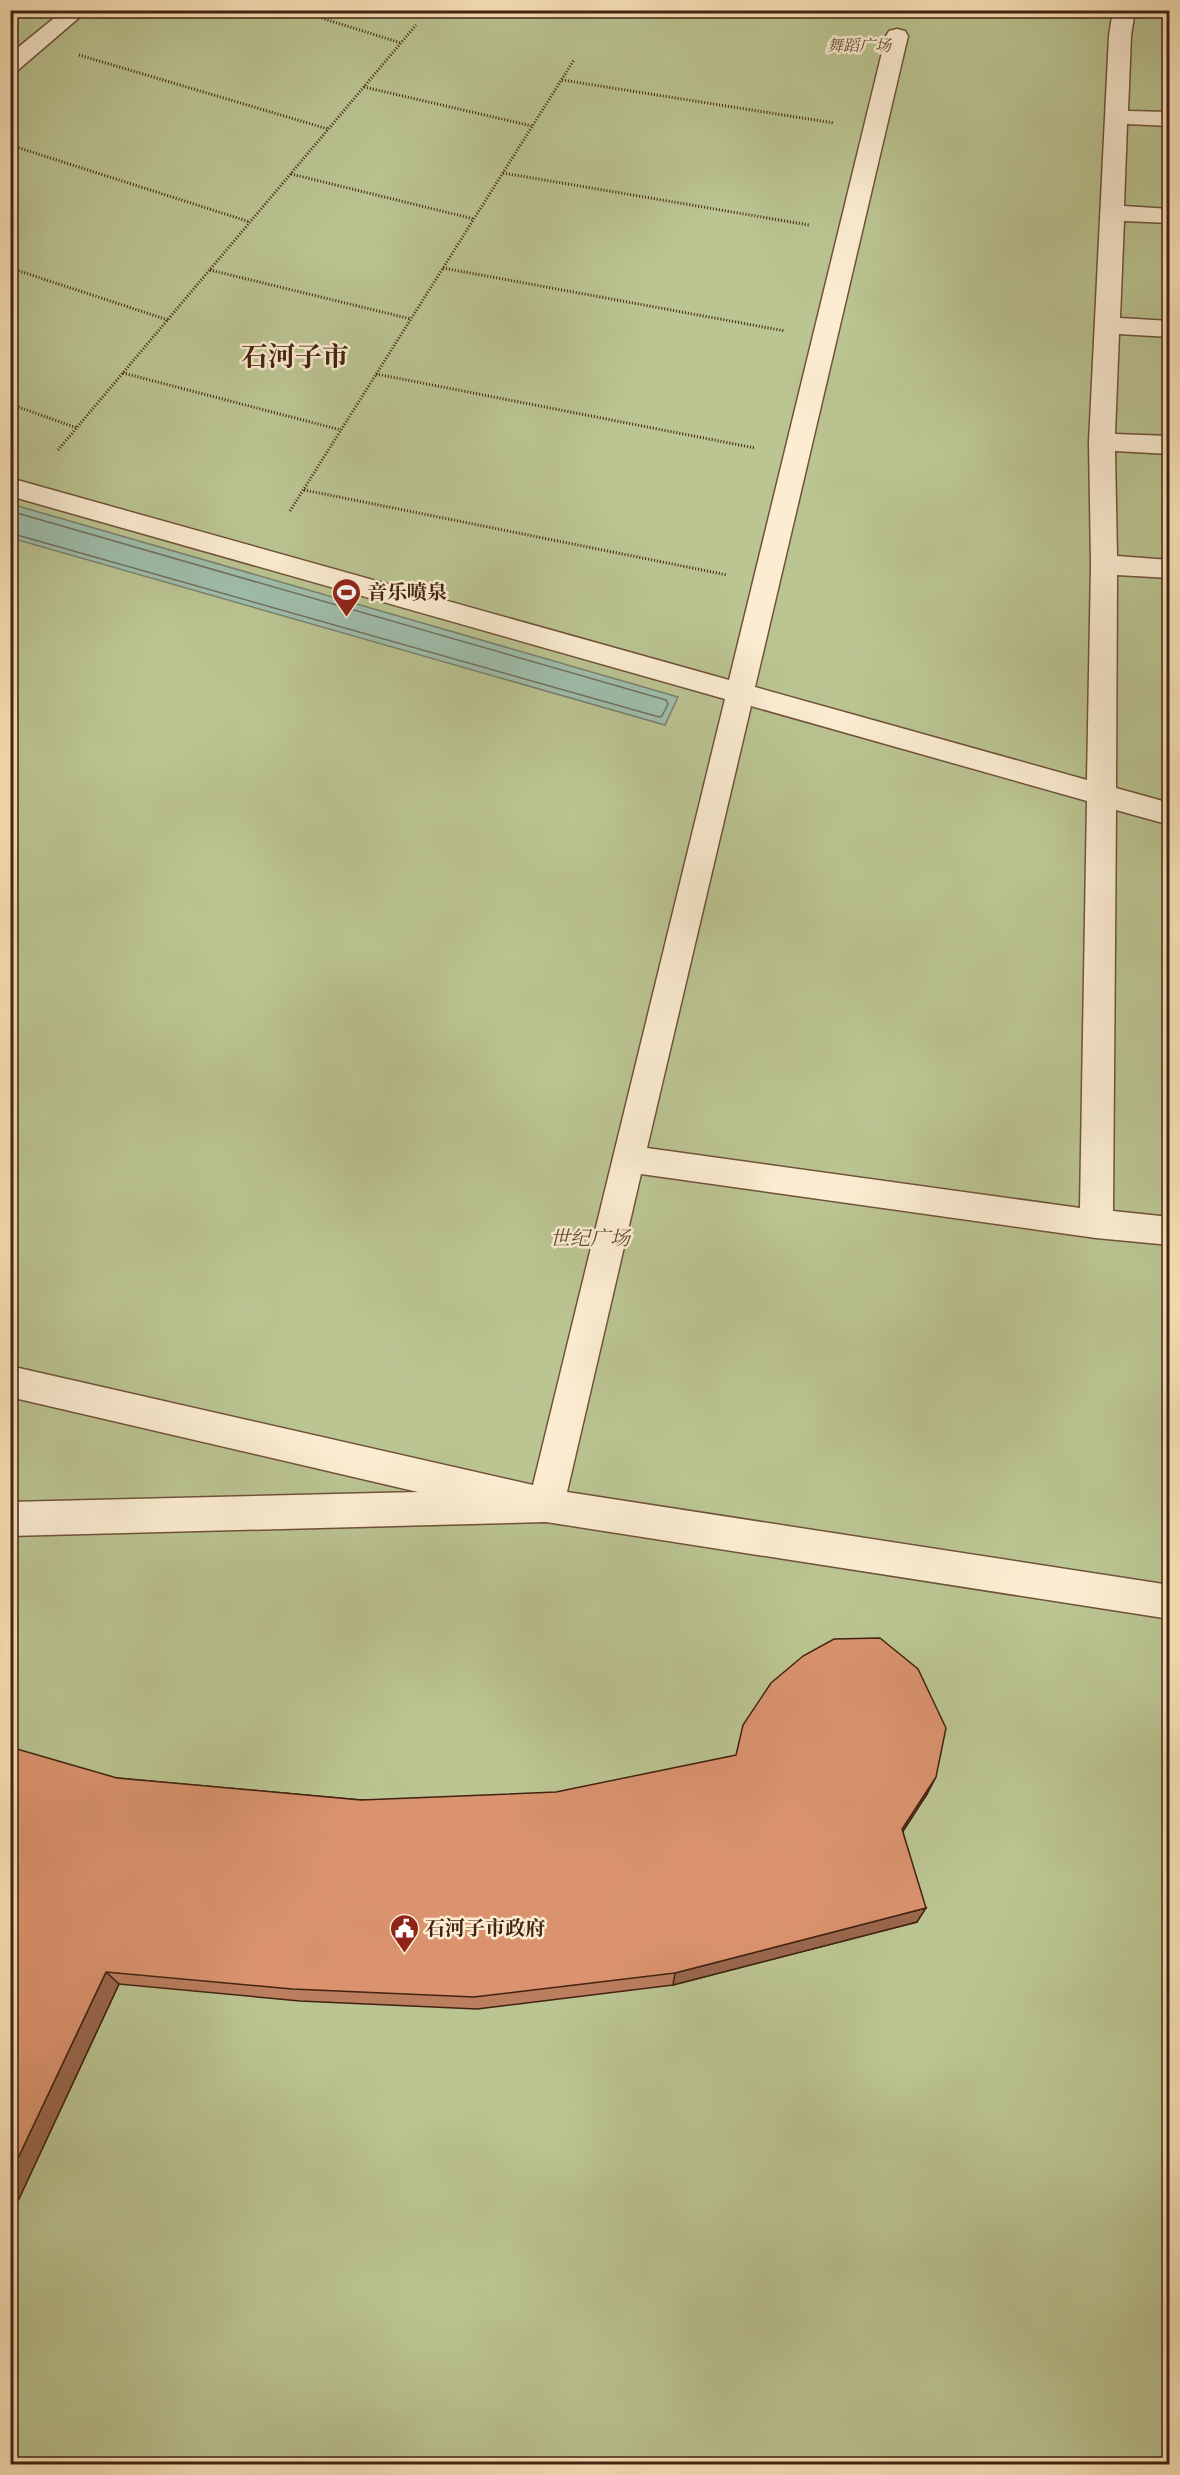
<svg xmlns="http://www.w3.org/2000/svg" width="1180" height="2475" viewBox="0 0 1180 2475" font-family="'IM FELL French Canon','Noto Serif SC',serif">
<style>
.green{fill:#bbc592;stroke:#7e7452;stroke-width:1.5}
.water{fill:#9fbfad;stroke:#7a806f;stroke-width:1.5}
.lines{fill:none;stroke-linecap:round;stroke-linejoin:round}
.shore{stroke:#70705f;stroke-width:1.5}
.street-casing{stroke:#70523b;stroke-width:3}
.path{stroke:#422211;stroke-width:3;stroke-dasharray:1 2;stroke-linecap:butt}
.street{fill:#fcedd2;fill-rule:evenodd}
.wall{fill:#bb7e5f;stroke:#422211;stroke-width:1.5}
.shaded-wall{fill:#99674d;stroke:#422211;stroke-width:1.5}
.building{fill:#da936e;stroke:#422211;stroke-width:1.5}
.labels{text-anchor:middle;stroke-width:5;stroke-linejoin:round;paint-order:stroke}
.far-park-label{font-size:16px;font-style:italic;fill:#604b31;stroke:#fcedd2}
.poi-label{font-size:20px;font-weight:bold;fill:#422211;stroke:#fcedd2;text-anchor:start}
.park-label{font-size:20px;font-style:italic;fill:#604b31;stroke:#fcedd2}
.far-town-label{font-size:27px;font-weight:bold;fill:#422211;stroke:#fcedd2}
</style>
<rect width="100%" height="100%" fill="#fbe4ba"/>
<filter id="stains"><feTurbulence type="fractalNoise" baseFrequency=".00333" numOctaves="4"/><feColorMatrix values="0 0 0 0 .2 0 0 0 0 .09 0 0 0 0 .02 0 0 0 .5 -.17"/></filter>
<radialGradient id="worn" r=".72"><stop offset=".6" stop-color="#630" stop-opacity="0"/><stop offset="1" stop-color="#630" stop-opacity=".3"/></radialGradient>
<path class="green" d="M11 11H1169V2464H11Z"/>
<path class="water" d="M11 504 678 697 665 725 11 538Z"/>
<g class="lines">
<path class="shore" d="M10 511 666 700 668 704 662 716 659 717 10 533"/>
<defs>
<path id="street" d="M64 10H88L18 70 10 71V54Z
M1113 10H1135L1131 36 1128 111 1170 112V126L1127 124 1124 206 1170 209V223L1124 221 1120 318 1170 321V337L1119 334 1115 434 1170 436V454L1115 451 1117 556 1170 560V578L1117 575 1116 788 1170 803V825L1116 810 1113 1211 1170 1217V1245L1096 1238 641 1174 567 1492 1170 1585V1619L546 1522 10 1536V1502L418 1492 10 1397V1366L533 1485 725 699 10 496V478L729 680 886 36 889 31 897 29 905 31 908 36 755 687 1087 780 1091 565 1089 442 1109 36ZM751 706 1087 801 1080 1208 647 1148Z"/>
</defs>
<use href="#street" class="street-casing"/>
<path class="path" d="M296 10 401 43
M79 55 328 129
M562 80 834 123
M364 87 532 126
M10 145 250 222
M503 173 809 225
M291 174 474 219
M10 268 168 320
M443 268 785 331
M210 270 411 319
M123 373 341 430
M376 374 755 448
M10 404 77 428
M58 450 416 25
M304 490 727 575
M290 511 574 60"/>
<use href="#street" class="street"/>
</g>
<path class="wall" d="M117 1778 361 1800 927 1794 903 1831 917 1922 673 1985 477 2009 300 2001 119 1984 10 2218Z"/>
<path class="shaded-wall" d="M936 1777 927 1794 894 1845 902 1829Z
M926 1908 917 1922 673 1985 675 1973Z
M106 1972 119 1984 10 2218V2175Z"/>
<path class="building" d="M880 1638 918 1669 946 1728 936 1777 902 1829 926 1908 675 1973 474 1997 292 1989 106 1972 10 2175V1747L117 1778 361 1800 556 1792 736 1755 743 1725 771 1683 803 1656 834 1639Z"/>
<defs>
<symbol id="stadium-pin" viewBox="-11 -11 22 30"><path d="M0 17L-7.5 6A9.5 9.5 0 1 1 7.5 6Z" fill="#8f2418" stroke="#fcedd2"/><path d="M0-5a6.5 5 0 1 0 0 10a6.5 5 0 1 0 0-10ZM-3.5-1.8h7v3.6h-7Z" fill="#fff"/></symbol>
<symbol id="civic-pin" viewBox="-11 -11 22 30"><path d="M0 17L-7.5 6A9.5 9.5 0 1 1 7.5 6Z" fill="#8f2418" stroke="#fcedd2"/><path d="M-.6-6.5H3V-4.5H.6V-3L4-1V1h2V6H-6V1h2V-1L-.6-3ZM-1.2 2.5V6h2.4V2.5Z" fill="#fff"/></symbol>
</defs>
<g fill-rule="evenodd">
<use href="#stadium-pin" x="330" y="576" width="33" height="45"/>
<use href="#civic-pin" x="388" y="1912" width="33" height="45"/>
</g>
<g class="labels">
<g class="far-park-label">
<text x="859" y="51">舞蹈广场</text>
</g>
<g class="poi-label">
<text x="367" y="599">音乐喷泉</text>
<text x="425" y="1935">石河子市政府</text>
</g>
<g class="park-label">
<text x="590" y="1245">世纪广场</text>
</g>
<g class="far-town-label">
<text x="295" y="366">石河子市</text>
</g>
</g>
<rect width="1180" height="2475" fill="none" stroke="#fbe4ba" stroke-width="36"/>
<rect x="12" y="12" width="1156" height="2451" fill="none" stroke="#422211" stroke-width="3"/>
<rect x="18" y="18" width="1144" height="2439" fill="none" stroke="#422211" stroke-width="1.5"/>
<rect width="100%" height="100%" filter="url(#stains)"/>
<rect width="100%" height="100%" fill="url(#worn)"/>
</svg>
